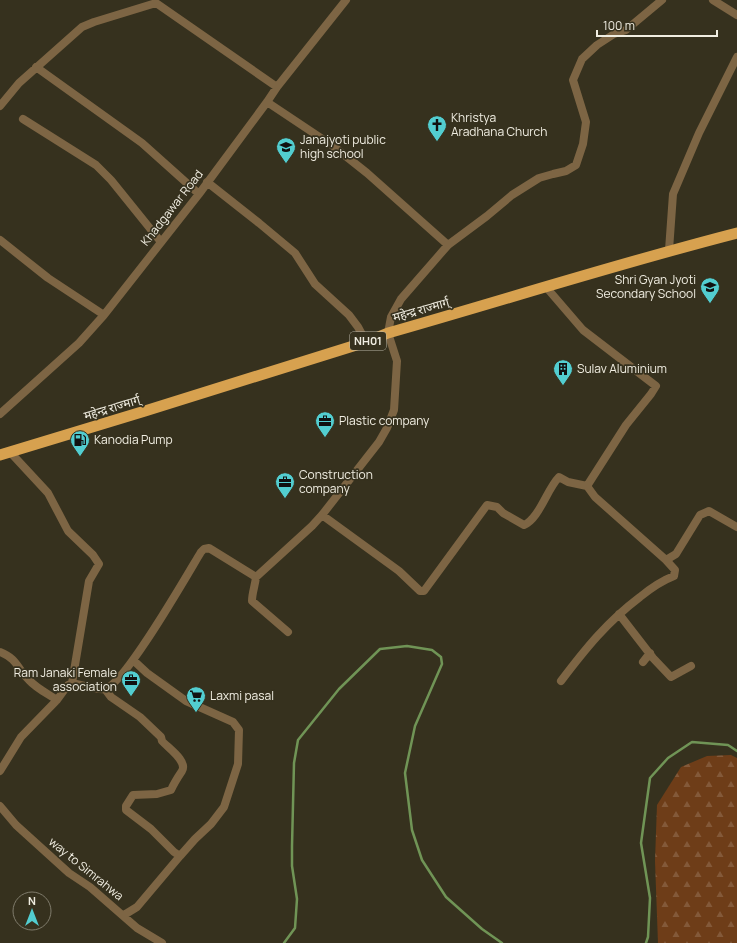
<svg xmlns="http://www.w3.org/2000/svg" width="737" height="943" viewBox="0 0 737 943" font-family="Manrope,'Noto Sans Devanagari',sans-serif">
<style>
.forest{fill:url(#forest-firs)}
.lines{fill:none;stroke-linecap:round;stroke-linejoin:round}
.stream{stroke:#709456;stroke-width:2.5}
.minor{stroke:#7d6544;stroke-width:8}
.trunk{stroke:#d7a14f;stroke-width:11}
.labels{text-anchor:middle;stroke-width:3.5;stroke-linejoin:round;paint-order:stroke}
.shield{fill:#36311e;stroke:#b8b5a6;stroke-width:1}
.shield-label{font-size:11px;font-weight:bold;fill:#f0ede1}
.poi-label{font-size:12px;fill:#f0ede1;stroke:#36311e;text-anchor:start}
.street-label{font-size:12px;fill:#f0ede1;stroke:#36311e}
</style>
<defs>
<pattern id="forest-firs" width="22" height="20" patternUnits="userSpaceOnUse"><rect width="22" height="20" fill="#6e3d18"/><path d="M5 1l3.5 6h-7zM16 11l3.5 6h-7z" fill="#835939"/></pattern>
</defs>
<rect width="100%" height="100%" fill="#36311e"/>
<path class="forest" d="M731 755 737 758V943H658L655 861 657 805 681 767 707 756Z"/>
<g class="lines">
<path class="stream" d="M284 943 295 928 297 899 292 866V846L294 763 298 740 339 689 380 649 407 646 432 650 441 657 442 664 415 726 405 773 412 830 422 860 446 897 482 929 502 943
M646 943 648 937 650 898 641 843 650 778 668 758 692 742 728 745 737 751"/>
<path class="minor" d="M713 0 737 15
M36 67 142 143 199 194
M267 102 333 146 367 173 448 245
M0 106 19 83 82 27 94 22 156 3 277 87
M23 119 96 165 111 180 161 242
M207 182 259 223 295 253 315 284 349 315 358 327 366 342
M0 240 48 278 104 315
M669 250 673 194 699 133 737 57
M546 287 583 330 656 386 651 394 626 425 587 486
M0 414 79 343 104 315 199 194 267 102 277 87 346 0
M10 452 48 493 68 531 93 555 99 564 89 581 72 683
M322 515 399 571 420 591H424L487 505 497 507 503 513 524 525C539 519 547 489 559 477L568 482 587 486 595 497 666 560 675 570 674 576C661 581 651 588 640 597 607 622 586 648 561 681
M666 560 676 554 700 515 709 511 737 527
M256 577C255 586 252 593 252 601L288 632
M619 614 653 658 671 677 691 666
M0 652C18 659 17 669 29 680 36 688 48 694 57 700
M643 662 650 653
M105 689 111 697 140 717 161 737 162 741C168 748 188 761 182 771 178 777 174 783 171 790L157 794 133 795 126 806V810L151 829 174 852 180 856
M0 771 21 737 57 700 68 685 72 683C80 684 98 691 105 689 125 684 187 575 201 552L204 549 209 548 256 577 312 526 322 515 379 442 387 428 394 410 397 361 388 333 391 317 401 299 448 245 487 216 512 195 539 178 553 174 566 171 576 165 583 144 586 122 573 80 582 59 597 45 614 34 626 30 662 0
M0 806 16 825 69 873 90 887 137 928 162 943
M124 915 137 907 180 856 195 839 211 824 224 807 238 764 239 730 233 722 186 701 147 673 133 660"/>
<path class="trunk" d="M0 455 145 411 366 342 388 333C504 300 620 263 737 233"/>
</g>
<defs>
<symbol id="church-pin" viewBox="-11 -11 22 30"><path d="M0 17L-7.5 6A9.5 9.5 0 1 1 7.5 6Z" fill="#52cdd0" stroke="#36311e"/><path d="M-1.2-6h2.4v3.5h3.3v2.4h-3.3V6h-2.4V-.1h-3.3v-2.4h3.3Z" fill="#111"/></symbol>
<symbol id="school-pin" viewBox="-11 -11 22 30"><path d="M0 17L-7.5 6A9.5 9.5 0 1 1 7.5 6Z" fill="#52cdd0" stroke="#36311e"/><path d="M0-5L7-2L0 1L-7-2ZM-4 1L0 2.5L4 1V4Q0 6-4 4Z" fill="#111"/></symbol>
<symbol id="university-pin" viewBox="-11 -11 22 30"><path d="M0 17L-7.5 6A9.5 9.5 0 1 1 7.5 6Z" fill="#52cdd0" stroke="#36311e"/><path d="M0-5L7-2L0 1L-7-2ZM-4 1L0 2.5L4 1V4Q0 6-4 4Z" fill="#111"/></symbol>
<symbol id="building-pin" viewBox="-11 -11 22 30"><path d="M0 17L-7.5 6A9.5 9.5 0 1 1 7.5 6Z" fill="#52cdd0" stroke="#36311e"/><path d="M-4-6H4V6H1V3H-1V6H-4ZM-2.5-4.3h1.7v1.8h-1.7ZM.8-4.3h1.7v1.8H.8ZM-2.5-1h1.7V.8h-1.7ZM.8-1h1.7V.8H.8Z" fill="#111"/></symbol>
<symbol id="office-pin" viewBox="-11 -11 22 30"><path d="M0 17L-7.5 6A9.5 9.5 0 1 1 7.5 6Z" fill="#52cdd0" stroke="#36311e"/><path d="M-6-3h4V-5.5h4V-3h4V5H-6ZM-1-4.5V-3h2v-1.5ZM-6 0V1H6V0Z" fill="#111"/></symbol>
<symbol id="fuel-pin" viewBox="-11 -11 22 30"><path d="M0 17L-7.5 6A9.5 9.5 0 1 1 7.5 6Z" fill="#52cdd0" stroke="#36311e"/><path d="M-5.5-6h7V0h2V4h1.3V-2.5L3-4.5l.8-.8L6-3V5H2.5V1h-1V6h-7ZM-4.2-4.7v3.2H.2V-4.7Z" fill="#111"/></symbol>
<symbol id="supermarket-pin" viewBox="-11 -11 22 30"><path d="M0 17L-7.5 6A9.5 9.5 0 1 1 7.5 6Z" fill="#52cdd0" stroke="#36311e"/><path d="M-6-5.5h2.5l.6 2H6L4.5 2H-2.5L-4.4-4H-6ZM-1.5 3.2a1.3 1.3 0 1 0 .1 0ZM3 3.2a1.3 1.3 0 1 0 .1 0Z" fill="#111"/></symbol>
</defs>
<g fill-rule="evenodd">
<use href="#church-pin" x="426" y="114" width="22" height="30"/>
<use href="#school-pin" x="275" y="136" width="22" height="30"/>
<use href="#university-pin" x="699" y="276" width="22" height="30"/>
<use href="#building-pin" x="552" y="358" width="22" height="30"/>
<use href="#office-pin" x="314" y="410" width="22" height="30"/>
<use href="#fuel-pin" x="69" y="429" width="22" height="30"/>
<use href="#office-pin" x="274" y="471" width="22" height="30"/>
<use href="#office-pin" x="120" y="669" width="22" height="30"/>
<use href="#supermarket-pin" x="185" y="685" width="22" height="30"/>
</g>
<g class="labels">
<rect class="shield" x="350" y="332" width="36" height="18" rx="3"/>
<g class="shield-label">
<text x="368" y="345">NH01</text>
</g>
<g class="poi-label">
<text x="451" y="122">Khristya<tspan x="451" dy="14">Aradhana Church</tspan></text>
<text x="300" y="144">Janajyoti public<tspan x="300" dy="14">high school</tspan></text>
<text x="696" y="284" text-anchor="end">Shri Gyan Jyoti<tspan x="696" dy="14">Secondary School</tspan></text>
<text x="577" y="373">Sulav Aluminium</text>
<text x="339" y="425">Plastic company</text>
<text x="94" y="444">Kanodia Pump</text>
<text x="299" y="479">Construction<tspan x="299" dy="14">company</tspan></text>
<text x="117" y="677" text-anchor="end">Ram Janaki Female<tspan x="117" dy="14">association</tspan></text>
<text x="210" y="700">Laxmi pasal</text>
</g>
<g class="street-label">
<text transform="translate(172 208) rotate(-52)" y="4">Khadgawar Road</text>
<text transform="translate(421 310) rotate(-16)" y="4">महेन्द्र राज्मार्ग्</text>
<text transform="translate(112 408) rotate(-17)" y="4">महेन्द्र राज्मार्ग्</text>
<text transform="translate(86 869) rotate(39)" y="4">way to Simrahwa</text>
</g>
</g>
<g transform="translate(32 911)"><circle r="19" fill="#36311e" stroke="#807c6c"/>
<path d="M0-3L7 15L0 10L-7 15Z" fill="#52cdd0"/>
<text y="-6" font-size="11" font-weight="bold" text-anchor="middle" fill="#f0ede1">N</text>
</g>
<path d="M597 30v6h120v-6" fill="none" stroke="#f0ede1" stroke-width="2"/>
<text x="603" y="30" font-size="12" fill="#f0ede1" stroke="#36311e" stroke-width="3" paint-order="stroke">100 m</text>
</svg>
